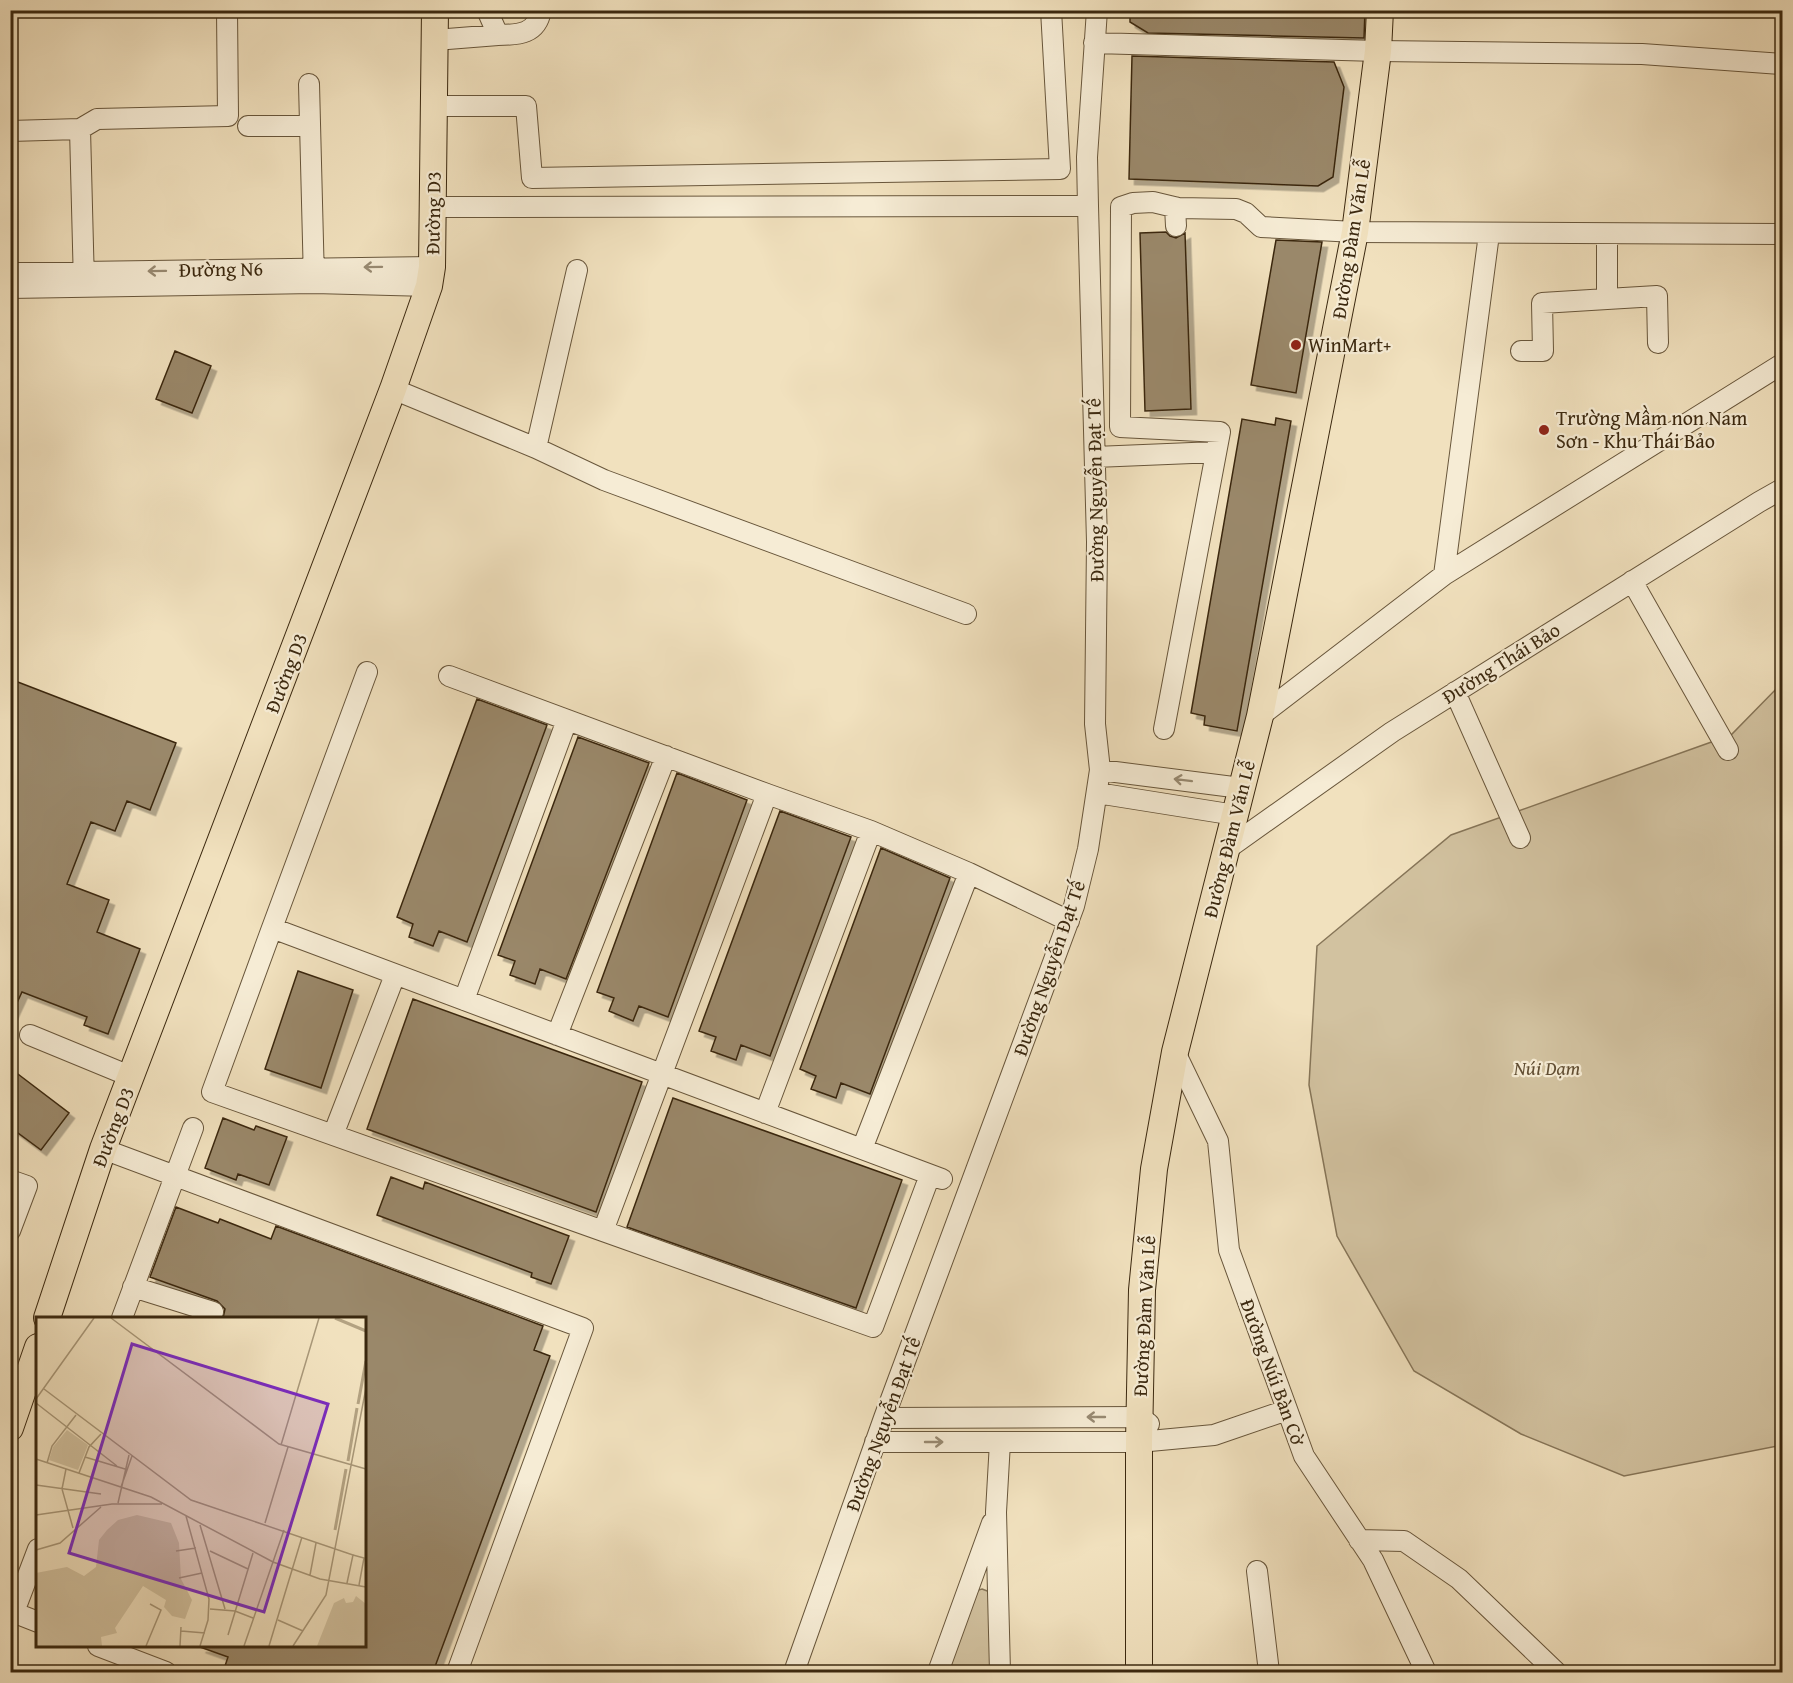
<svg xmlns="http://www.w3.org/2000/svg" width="1793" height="1683" viewBox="0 0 1793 1683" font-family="'Gentium Book Plus',serif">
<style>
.green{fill:#d2c2a0;stroke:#867558;stroke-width:1.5}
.building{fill:#9a886a;stroke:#3b280f;stroke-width:1.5;filter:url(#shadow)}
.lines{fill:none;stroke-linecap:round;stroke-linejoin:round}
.minor-casing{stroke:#68563b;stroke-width:22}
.major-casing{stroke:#3b280f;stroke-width:28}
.minor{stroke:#f6ecd5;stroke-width:20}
.major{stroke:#f1e1be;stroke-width:26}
.oneway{stroke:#988a72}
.poi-dot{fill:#8f2418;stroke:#f6ecd5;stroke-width:2}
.labels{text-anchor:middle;stroke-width:4.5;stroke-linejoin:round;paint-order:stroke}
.street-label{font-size:20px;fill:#3b280f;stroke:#f6ecd5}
.poi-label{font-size:20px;fill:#3b280f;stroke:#f6ecd5;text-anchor:start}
.park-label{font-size:20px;font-style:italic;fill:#614e33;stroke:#f6ecd5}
.inset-river{fill:none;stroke:#b3a282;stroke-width:3}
.inset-road{fill:none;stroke:#a89778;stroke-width:1.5}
.view{fill:#7b2cbf;fill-opacity:0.15;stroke:#7b2cbf;stroke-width:3}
.inset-edge{fill:none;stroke:#3b280f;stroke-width:3}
</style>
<defs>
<filter id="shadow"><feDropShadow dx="5.5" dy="5.5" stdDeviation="0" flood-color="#0004"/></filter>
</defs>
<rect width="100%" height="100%" fill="#f1e1be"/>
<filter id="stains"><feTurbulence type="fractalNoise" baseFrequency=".00333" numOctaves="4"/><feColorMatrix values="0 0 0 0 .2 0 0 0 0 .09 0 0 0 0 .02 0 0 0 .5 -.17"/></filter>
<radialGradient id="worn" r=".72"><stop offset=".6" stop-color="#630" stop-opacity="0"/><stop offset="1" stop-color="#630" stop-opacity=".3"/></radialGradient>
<path class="green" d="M1782 683V1445L1624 1476 1521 1434 1414 1371 1337 1236 1309 1085 1317 946 1451 835 1731 735Z
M982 1589 990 1592 993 1672H945L975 1591Z"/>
<path class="building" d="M1130 10H1365L1364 38 1148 33 1130 22Z
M1132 56 1334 62 1344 87 1333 177 1318 186 1129 179Z
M1166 232 1170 236 1176 238 1185 233 1191 409 1145 411 1140 233Z
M1276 240 1322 242 1296 393 1251 385Z
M175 351 211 366 192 413 156 399Z
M1276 418 1291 421 1237 731 1204 725 1205 716 1191 713 1242 419 1275 425Z
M10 679 176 743 150 810 127 801 115 831 91 822 67 884 109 900 97 932 140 949 108 1034 84 1025 87 1017 22 992 10 1018Z
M477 699 547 725 467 942 439 931 433 946 409 937 413 924 397 917Z
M578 737 649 763 566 979 540 969 535 984 510 975 515 961 498 955Z
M677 773 747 800 668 1017 639 1006 633 1021 609 1011 614 998 597 992Z
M780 811 851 837 770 1056 741 1045 736 1060 711 1051 716 1037 699 1031Z
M881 848 950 878 870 1094 841 1083 836 1098 811 1089 816 1076 800 1069Z
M298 971 353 990 321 1088 265 1069Z
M413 999 642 1082 596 1212 367 1129Z
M10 1068 69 1113 41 1150 10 1127Z
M673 1098 902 1180 856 1308 627 1227Z
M223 1118 254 1130 256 1126 287 1137 269 1185 238 1174 236 1180 205 1168Z
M391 1177 423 1189 425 1182 569 1236 551 1284 531 1277 532 1273 377 1215Z
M176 1207 218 1223 220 1219 271 1239 276 1226 543 1326 534 1350 550 1356 433 1672H223L228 1657 200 1647 364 1646V1318H223L225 1309 217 1301 150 1277Z"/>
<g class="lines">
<defs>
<path id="minor" d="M487 10 498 35C519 35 537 34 541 10
M435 40 498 35
M1094 43 1378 51 1642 54 1782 64
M309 84 314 281
M435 106H526L532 178 1060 169 1051 10
M248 126H310
M80 129 84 285
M10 131 80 129 97 119 228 116 227 10
M434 207 1088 206
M1175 207 1176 226
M1607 234V299L1657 296 1658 343
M10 273 432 267
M10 288 314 283 429 286
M1521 351H1543L1542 303 1607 299
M393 389 536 448 604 480 966 614
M536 448 577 270
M1095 457 1216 452
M1444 575 1489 234
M1632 581 1728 750
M367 672 272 928 942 1179
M449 676 767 794
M1455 692 1520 838
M1260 716 1444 575 1782 364
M1164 729 1220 432 1120 427 1121 207 1133 203 1153 202 1178 208 1236 209 1246 213 1261 227 1355 232 1782 234
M1100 770 1241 788
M1097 793 1235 815
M1227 849 1392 732 1759 502 1782 489
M272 928 212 1092 873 1327 930 1175
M464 1000 567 720
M30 1035 132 1077
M557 1035 666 756
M1175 1052 1218 1141 1229 1250 1304 1456 1373 1560 1426 1672
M765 1113 871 831
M333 1135 395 975
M103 1149 583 1328 457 1672
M862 1149 969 873
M10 1180 27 1186 10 1231
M603 1231 767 794 871 831 969 873 1069 921
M133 1287 213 1312
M122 1318 193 1128
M884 1418 1140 1417 1149 1424
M875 1442H1139L1214 1435 1287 1410
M1000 1442 996 1512 1000 1672
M1359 1540 1404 1541 1459 1579 1556 1672
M1257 1571 1269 1672
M10 1611 38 1622
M14 1612 38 1549
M98 1646 166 1672
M794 1672 884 1418 1074 906 1088 849 1100 770 1095 724 1097 542 1088 206 1087 157 1097 10
M938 1672 992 1523"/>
<path id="major" d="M47 1318 103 1149 393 389 429 286 432 267 435 10
M10 1428 38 1347
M1139 1672V1442L1142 1290 1154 1169 1175 1052 1260 716 1355 232 1378 51 1380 10"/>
</defs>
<use href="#minor" class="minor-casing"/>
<use href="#major" class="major-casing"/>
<use href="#minor" class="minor"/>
<use href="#major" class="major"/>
</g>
<defs><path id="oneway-shaft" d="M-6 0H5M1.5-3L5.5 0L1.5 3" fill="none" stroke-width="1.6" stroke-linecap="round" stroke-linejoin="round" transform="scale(1.5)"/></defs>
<g class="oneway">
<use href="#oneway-shaft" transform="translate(373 267) rotate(179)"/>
<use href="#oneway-shaft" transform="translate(157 271) rotate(179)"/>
<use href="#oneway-shaft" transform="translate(1183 780) rotate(-173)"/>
<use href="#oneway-shaft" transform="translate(1096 1417) rotate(180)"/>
<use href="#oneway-shaft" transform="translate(934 1442)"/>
</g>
<g class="poi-dot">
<circle cx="1296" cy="345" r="6"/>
<circle cx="1544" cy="430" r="6"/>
</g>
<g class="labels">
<g class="street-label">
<text transform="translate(433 213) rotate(-89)" y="7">Đường D3</text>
<text transform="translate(1351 239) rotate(-81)" y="7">Đường Đàm Văn Lễ</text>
<text transform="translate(221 269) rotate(-1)" y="7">Đường N6</text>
<text transform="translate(1095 490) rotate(-91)" y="7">Đường Nguyễn Đạt Tế</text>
<text transform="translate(1501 663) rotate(-32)" y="7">Đường Thái Bảo</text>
<text transform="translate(286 673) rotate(-69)" y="7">Đường D3</text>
<text transform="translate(1229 839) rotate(-76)" y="7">Đường Đàm Văn Lễ</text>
<text transform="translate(1049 968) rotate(-71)" y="7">Đường Nguyễn Đạt Tế</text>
<text transform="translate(113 1127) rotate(-69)" y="7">Đường D3</text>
<text transform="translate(1144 1316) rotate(-87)" y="7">Đường Đàm Văn Lễ</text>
<text transform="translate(1273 1372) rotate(70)" y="7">Đường Núi Bàn Cờ</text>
<text transform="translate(883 1424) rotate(-70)" y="7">Đường Nguyễn Đạt Tế</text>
</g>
<g class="poi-label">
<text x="1308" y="352">WinMart+</text>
<text x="1556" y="425">Trường Mầm non Nam<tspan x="1556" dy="23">Sơn - Khu Thái Bảo</tspan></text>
</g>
<g class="park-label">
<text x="1547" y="1075">Núi Dạm</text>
</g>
</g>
<g transform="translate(36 1317)">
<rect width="330" height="330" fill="#f1e1be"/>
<path d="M31 113 52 128 42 153 13 143 17 130ZM101 198 135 206 143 226 145 262 156 283 149 302 136 299 128 290 130 283 107 269 79 311 81 316 65 320 66 329H0V256L31 250 48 259 60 250 63 223 71 213 82 203ZM320 279 330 287V329H281L298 286 308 281 310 286 317 285Z" fill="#d2c2a0"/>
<path class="inset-river" d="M299 1 330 14M322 87 330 44M312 144 321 91M299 213 310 152"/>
<path class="inset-road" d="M75 1 243 127 330 152M8 72 155 183 317 238 311 266M0 82 58 1M0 86 81 149M245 128 283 1M49 140 89 152M0 142 115 180 237 245 284 262 330 270M11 146 16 129 40 98M30 152 26 172 37 211M43 156 53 130 65 117M0 168 65 177M85 170 96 139M82 186 93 138M0 198 76 187H126M150 199 173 282 172 303 164 329M229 206 252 130M164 208 189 292M0 233 24 226 65 190M140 234 160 231M174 234 212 252M317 238 328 241 323 268M274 258 280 226M143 261 166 256M174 292 199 294 217 301M242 303 267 314M145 314 169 316M192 318 217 236M110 329 125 293 114 287M144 329 145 310M208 329 248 213M233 329 266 220M257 329 290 278 330 71"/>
<path class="view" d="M96 27 292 87 228 295 33 236Z"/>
<rect width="330" height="330" class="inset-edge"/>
</g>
<rect width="1793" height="1683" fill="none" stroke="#f1e1be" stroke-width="36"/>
<rect x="12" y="12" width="1769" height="1659" fill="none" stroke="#3b280f" stroke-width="3"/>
<rect x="18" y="18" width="1757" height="1647" fill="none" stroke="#3b280f" stroke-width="1.5"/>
<rect width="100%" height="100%" filter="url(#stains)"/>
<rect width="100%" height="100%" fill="url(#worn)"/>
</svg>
